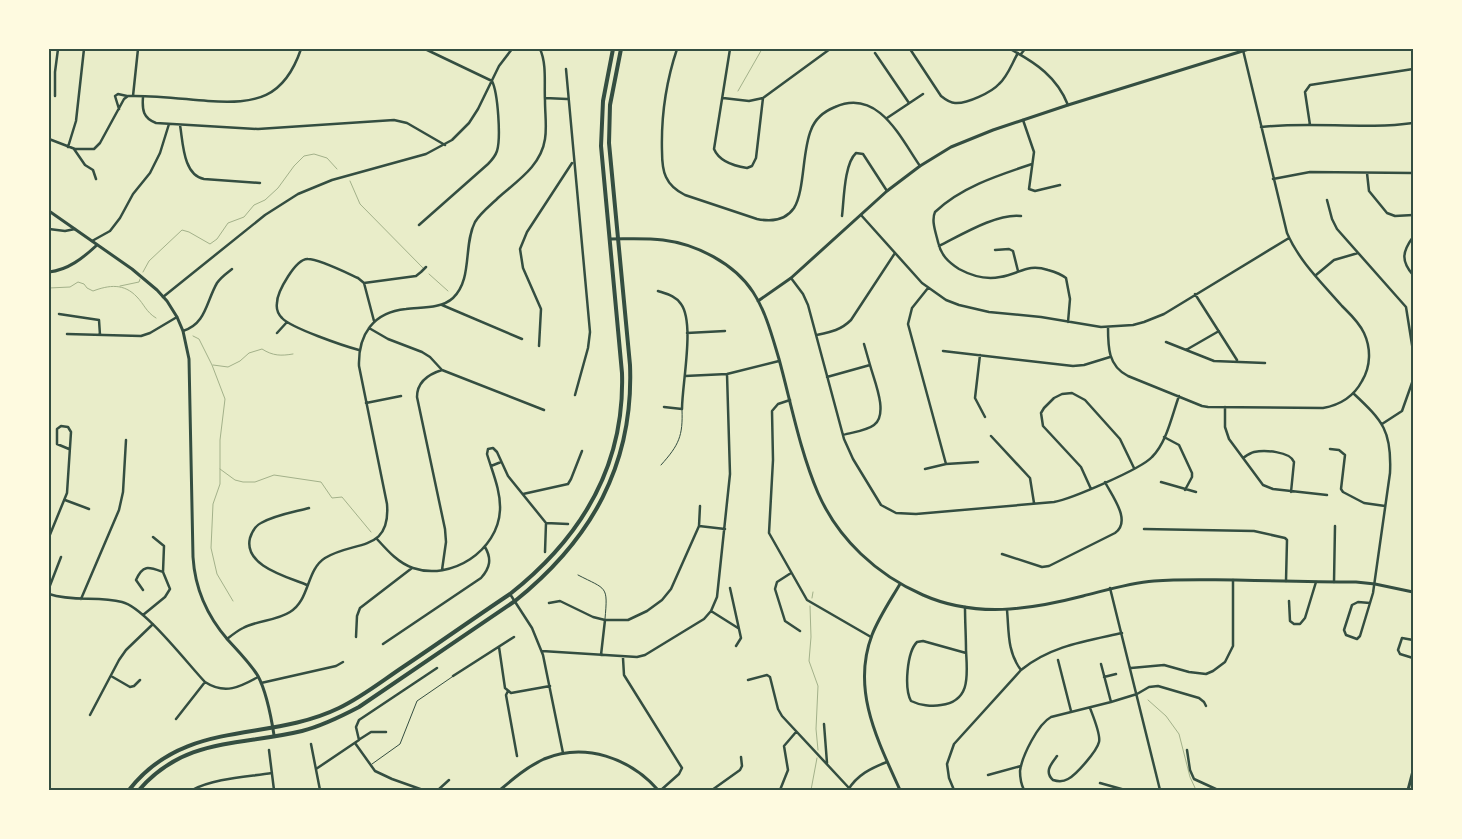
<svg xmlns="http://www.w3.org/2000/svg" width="1462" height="839" viewBox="0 0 1462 839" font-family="'Work Sans',sans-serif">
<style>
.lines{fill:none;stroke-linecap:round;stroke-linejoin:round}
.stream{stroke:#a3b18a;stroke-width:1}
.service{stroke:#344e41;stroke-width:1}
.minor{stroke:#344e41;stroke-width:2.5}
.tertiary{stroke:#344e41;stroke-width:3}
.secondary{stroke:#344e41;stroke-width:4}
.neatline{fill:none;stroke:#344e41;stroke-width:2}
</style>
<rect width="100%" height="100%" fill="#e9edc9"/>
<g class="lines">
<path class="stream" d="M738 91 762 49
M350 181 360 204 423 268
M143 272 149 261 182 230 189 232 210 244 217 239 228 223 244 217 254 205 265 200 278 188 294 166 304 156 314 154 327 158 337 169
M429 274 448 291
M120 286 139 282 140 279
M49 288 70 287 78 282 84 284 87 288 93 291C109 285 124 283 137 297 144 304 146 312 156 318
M193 336 199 339 212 365 225 399 220 440V484L213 504 211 548 217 574 233 601
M213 365 228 367 240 361 249 353 262 349C273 356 281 356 293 354
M220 469 235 480 243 482H255L274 475 321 482 332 498 342 497 371 532
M812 598 813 592
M810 606 811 637 809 661 818 686 816 729 818 750
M1148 700 1166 716 1179 734 1190 777 1196 790
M811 790 817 758"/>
<path class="service" d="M661 465C679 445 683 436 682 410
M578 575C607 590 608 585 605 619
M372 764 400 744 417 701 452 677"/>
<path class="minor" d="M677 49C666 82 661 115 662 151 662 159 662 169 666 177 670 186 677 191 685 195L757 219C771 222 785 221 794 208 805 190 802 151 811 130 815 119 825 111 835 107 878 88 900 137 920 166
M730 49 714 149C719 161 734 166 747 168L752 166 756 158 763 98 830 49
M910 49 941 96C946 100 950 103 955 103 967 104 992 92 999 84 1008 76 1012 63 1018 53
M1010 49C1036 63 1057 77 1068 105
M875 53 909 103
M1021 54 1025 49
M566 69 590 332 588 348 575 395
M55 96V72L58 49
M133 96 138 49
M143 97C142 110 143 118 156 123L258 129 394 120 407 123 445 145
M545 98 567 99
M723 98 749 101 763 98
M119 109 115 96 118 94 127 96
M887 118 923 94
M1023 120 1034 152 1029 189 1035 191 1060 185
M180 125C183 142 183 175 204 179L260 183
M1310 125 1305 92 1310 85 1413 69
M1261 127C1312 121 1363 130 1413 123
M49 139 75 149H94L100 143 124 99 128 96C154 95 182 99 208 101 256 104 284 99 301 49
M68 147 76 121 84 49
M74 149 85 165 93 170 96 179
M1032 164C999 175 961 187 935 212 931 221 936 233 938 242 941 255 948 262 959 269 972 276 985 280 1000 277 1020 274 1027 263 1048 270 1055 272 1061 274 1066 278L1070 299 1068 322
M1367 173 1369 191 1387 213 1395 216 1413 215
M1273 179 1310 172 1413 173
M1327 200 1332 219 1337 229 1406 307 1413 351
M861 215 922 283 946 300 959 305 989 312 1041 317 1101 327 1133 325 1144 322 1164 314 1289 238
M842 216C844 200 844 164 856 153L863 154 887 191
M419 225 488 164C492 160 495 157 497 151 501 138 498 93 492 81L425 49
M49 229 65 231 75 229
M1413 237C1402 252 1401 261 1413 275
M92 241 110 231 120 218 133 194 150 173 160 153 169 124
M939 246C961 235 997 213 1021 216
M995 250 1009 249 1013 251 1018 271
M1316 275 1334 260 1358 253
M791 278 803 294 808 305 844 439 853 459 881 505 896 513 916 514 1054 502C1071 499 1141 469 1152 457 1167 442 1172 415 1179 396
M364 283 416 276 421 272 426 267
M928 288 912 308 908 324 946 464
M658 291C667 294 676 296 681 304 695 323 682 384 682 409L664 407
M1195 294 1237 360
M163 297 265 215 298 194 332 180 426 154 452 140 469 123 478 109 499 66 512 49
M442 305 522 339
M59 314 99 320 100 335
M1108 327C1108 347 1108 366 1128 376L1202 406 1208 407 1323 408C1340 405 1354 396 1362 381 1371 366 1371 348 1364 333 1359 322 1350 314 1342 306 1322 283 1299 261 1287 233L1243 50
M369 328 388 339 422 352 430 357 442 370
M183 331C206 324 206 302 217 283 221 277 227 273 232 269
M277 333 287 322
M687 333 725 331
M67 334 141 336 150 333 177 317
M817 335C831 332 841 330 851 320L895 253
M1166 342 1214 361 1265 363
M864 344 870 365
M539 346 541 309 523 268 520 249 527 232 572 163
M359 350C344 346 291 328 282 318 278 314 276 309 277 303 277 292 296 258 308 259 319 259 347 273 358 278L364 283 374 321
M1186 350 1219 331
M943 351 1073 366 1084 365 1110 357
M980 355 975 398 985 417
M685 376 727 374 779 361
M827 377 870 365C874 380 889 414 874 425 866 431 853 432 843 435
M1353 393C1383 421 1392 431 1390 473L1373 593 1360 636 1357 639 1346 635 1344 630 1352 605 1358 602 1370 603
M790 400 778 404 772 411 773 460 769 533 807 600 871 637
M366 403 401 396
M1225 407V427L1229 439 1263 485 1273 489 1327 495
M1382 424 1402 411 1413 380
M991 436 1030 478 1034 503
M1164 437 1179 445 1192 473V477L1185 490
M1330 449 1339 450 1345 455 1341 489 1343 492 1364 503 1385 506
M1243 458C1246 456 1250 453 1254 452 1264 450 1290 451 1294 462L1291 492
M491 466 501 462
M925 469 946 464 978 462
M1161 482 1196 492
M1091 489 1081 467 1043 426 1041 413 1044 408 1054 398 1062 394 1072 393 1085 400 1120 439 1134 468
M523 494 568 484 571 479 582 451
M65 500 89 509
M546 523 568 524
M699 526 725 529
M1144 529 1254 531 1285 538 1287 540 1286 581
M49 537 67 493 71 432 68 427 61 426 57 429V444L69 449
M377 539C387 550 398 563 413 568 451 581 498 551 500 510 501 491 492 471 487 454L488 449 493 448 497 452 508 476 546 523 545 552
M1002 554 1042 567 1049 566 1115 533C1132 521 1112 496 1105 482
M442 570 446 542 445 529 417 397C417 382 429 374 442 370L544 410
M791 573 777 582 775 589 785 621 800 631
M1334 582 1335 526
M307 585C288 577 243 566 250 538 252 532 255 526 261 523 275 515 294 512 309 508
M49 588 61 557
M730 588 741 638 736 646
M1110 588 1160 790
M143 590 136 580C143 564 149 567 163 572
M49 594C73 602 98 596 122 602 144 607 187 663 205 682 225 695 240 687 258 677
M510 594 532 628 543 655 563 753
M81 599 119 510 123 492 126 440
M1289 601 1290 621 1294 624H1300L1305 618 1316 582
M549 603 560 601 593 617 605 620H628L647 611 662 600 671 589 699 526 700 506
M965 607C965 622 966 636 966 650 967 673 972 701 941 705 932 707 919 705 911 701 904 688 907 652 917 642L923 641 966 653
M1007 610C1009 631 1007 652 1021 670
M711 611 738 628
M143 615 165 597 170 589 163 572 164 546 153 537
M356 637 357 616 360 608 412 568
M227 639C232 635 237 631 243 628 258 620 276 621 290 612 310 600 306 570 325 558 354 540 391 553 387 504L359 366C358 335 373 312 406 309 421 307 441 309 453 298 473 279 463 245 475 222 481 212 491 205 499 197 517 181 541 166 545 139 547 127 545 114 545 101 544 85 547 64 540 49
M1413 640 1402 638 1398 650 1400 654 1413 658
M383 644 481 578C490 568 492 559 485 547
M499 647 505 688 511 693 550 686
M542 651 637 657 645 655 704 619 711 611 717 597 730 474 727 374
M601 655 605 620
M623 658 624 675 682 768 679 774 661 790
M1058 660 1071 711
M1101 664 1111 702
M1131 668 1164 665 1189 672 1206 674 1213 671 1225 662 1233 646V580
M111 676 130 687 134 686 140 680
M453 676 514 637
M1104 677 1116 674
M748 680 767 675 770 677 778 709 782 716 849 788
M261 683 336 666 343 662
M508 691 506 695 517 756
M90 715 119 660 126 650 153 624
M176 719 205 682
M824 724 827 763
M360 739 371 732H386
M355 743 375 771 392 779 423 790
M311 744 320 790
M269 750 274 790
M1187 750 1190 770 1194 779 1218 790
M1057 756C1051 764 1044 772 1053 780 1059 782 1063 782 1068 779 1076 775 1097 751 1099 742 1101 735 1093 716 1090 708
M316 769 359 740 356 727 359 720 437 668
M988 775 1021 766
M1100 783 1125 790
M192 790C215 778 246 777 272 773
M438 790 449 780
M712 790 740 770 742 766 741 757
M780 790 788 770 784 746 796 732
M848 790C857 775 871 768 887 762
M954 790 949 778 947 764 954 744 1021 670C1050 646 1086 641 1122 633
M1024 790C1021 784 1020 778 1020 771 1022 756 1038 724 1051 717L1111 702 1137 694 1149 687 1158 686 1199 698 1204 702 1206 706"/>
<path class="tertiary" d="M49 211 132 269 157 290 167 301 177 317 183 331 189 359 193 557C195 590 207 616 228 640 239 652 250 663 258 676 267 693 271 716 274 735
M610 239C628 239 646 238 663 240 696 244 734 263 753 292 766 312 772 336 779 359 791 403 800 451 818 493 838 539 877 575 923 595 975 618 1029 610 1083 596 1107 590 1129 583 1154 581 1181 579 1208 580 1236 580 1276 581 1316 582 1356 582L1375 584 1413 592
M49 272C68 270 83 258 97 245
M758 301 791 278 887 191 920 166 951 147 993 130 1068 105 1249 49
M900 584C890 601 879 617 872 635 851 690 878 741 900 790
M500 790C514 778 527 767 544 759 585 742 630 758 658 790
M1408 790 1413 771"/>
<path class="secondary" d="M129 790C185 718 267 743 339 708 362 697 382 681 403 667 439 643 474 618 510 594 581 538 625 465 622 373L601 146 603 101 613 49
M139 790C185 737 240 746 302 731 322 726 340 717 359 707L515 601C591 540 634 465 630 365L609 143 610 105 621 49"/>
</g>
<rect width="1462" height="839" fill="none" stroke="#fefae0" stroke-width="100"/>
<rect x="50" y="50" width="1362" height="739" class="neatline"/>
</svg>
